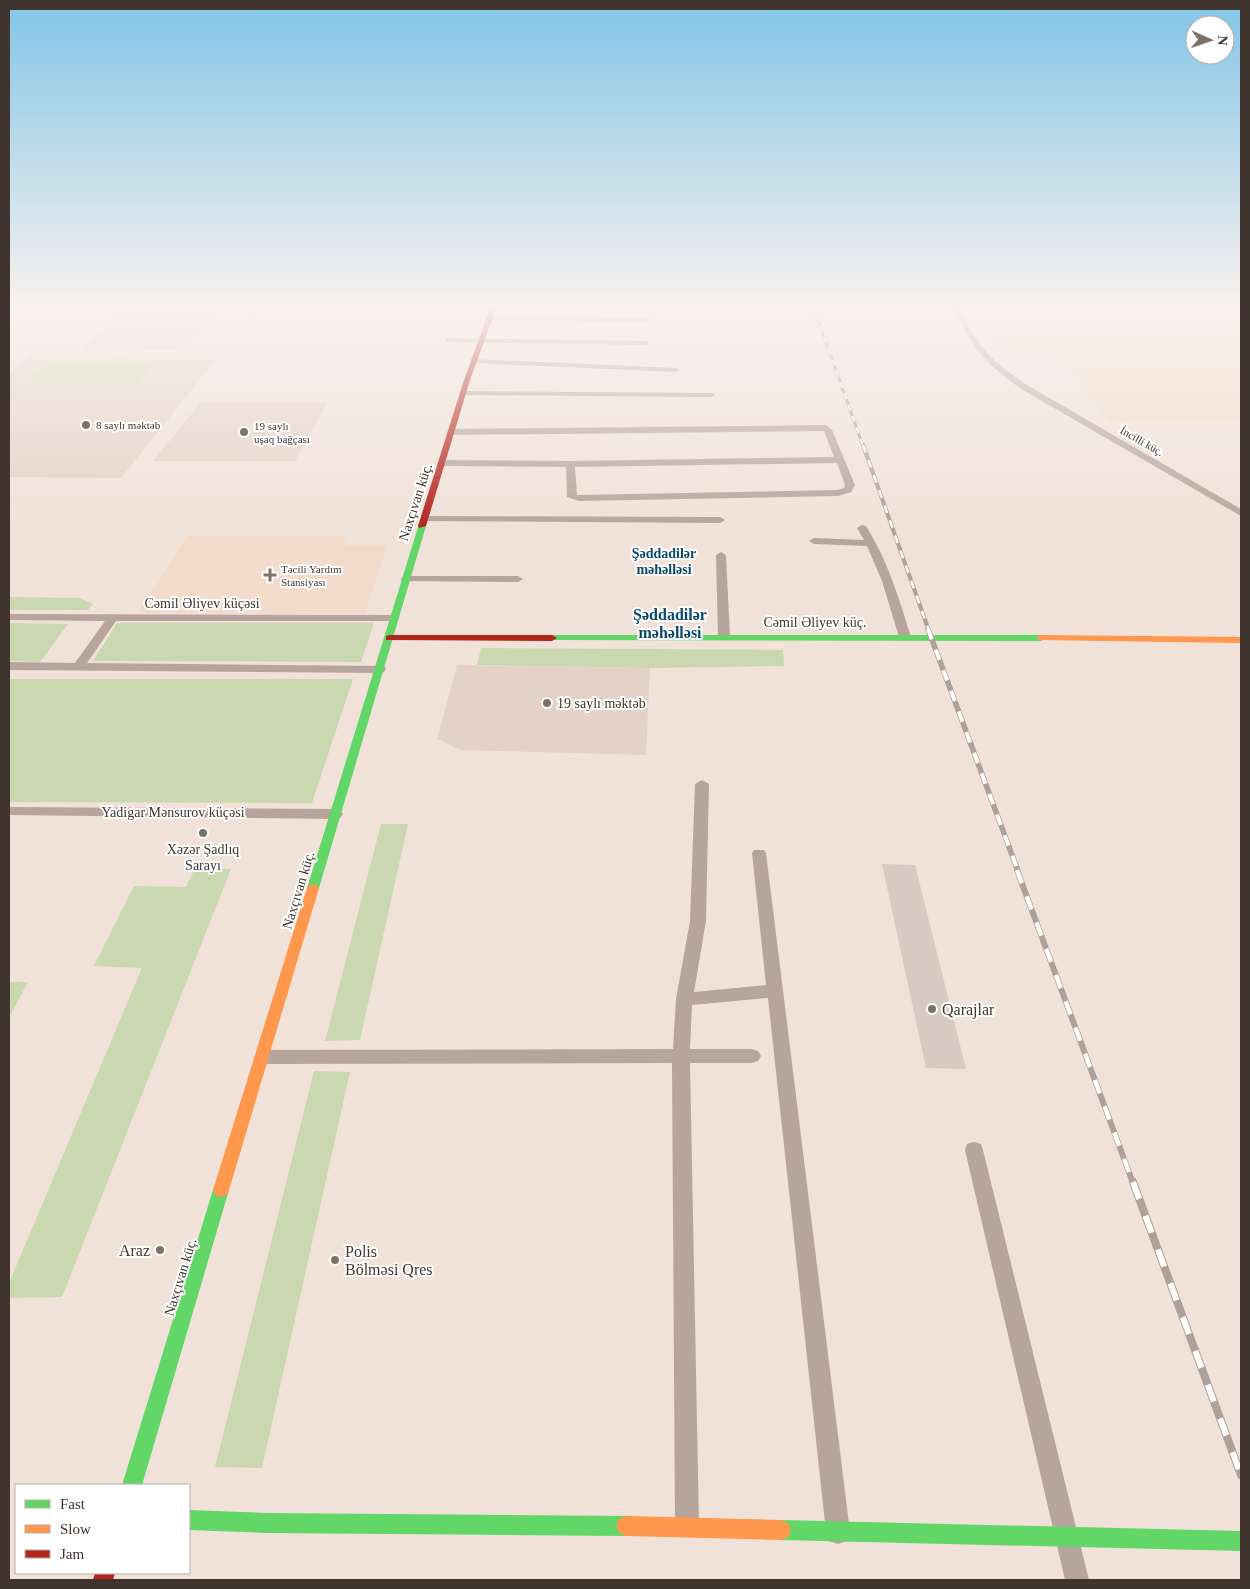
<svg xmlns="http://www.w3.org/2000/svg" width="1250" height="1589" viewBox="0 0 1250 1589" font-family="'Times New Roman',serif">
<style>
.built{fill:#f2dbca}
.education{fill:#e4d2c8}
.green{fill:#c9d8ae}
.building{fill:#d6cac3}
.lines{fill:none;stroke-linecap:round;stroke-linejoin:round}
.street{fill:#b7a59d;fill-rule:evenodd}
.fast{fill:#63d668;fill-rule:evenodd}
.slow{fill:#ff974d;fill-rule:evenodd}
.jam{fill:#b3261e;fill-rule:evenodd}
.rail-far4-casing{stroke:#afa199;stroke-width:3}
.rail-far3-casing{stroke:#afa199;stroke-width:4}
.rail-far2-casing{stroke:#afa199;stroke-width:5.5}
.rail-far1-casing{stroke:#afa199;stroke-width:6}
.rail-casing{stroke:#afa199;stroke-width:8}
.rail-far4{stroke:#fff;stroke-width:2;stroke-dasharray:6;stroke-linecap:butt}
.rail-far3{stroke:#fff;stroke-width:2.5;stroke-dasharray:8;stroke-linecap:butt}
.rail-far2{stroke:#fff;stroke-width:4;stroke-dasharray:11;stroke-linecap:butt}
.rail-far1{stroke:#fff;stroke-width:4.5;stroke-dasharray:14;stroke-linecap:butt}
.rail{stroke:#fff;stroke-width:6;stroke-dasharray:18;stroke-linecap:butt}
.poi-dot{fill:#7d726a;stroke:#fff;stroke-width:2}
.labels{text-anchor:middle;stroke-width:4;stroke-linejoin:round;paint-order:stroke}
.far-poi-label{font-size:11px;fill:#3f352e;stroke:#fff;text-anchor:start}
.far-street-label{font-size:11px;fill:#3f352e;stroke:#fff}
.street-label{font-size:14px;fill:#3f352e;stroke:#fff}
.far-quarter-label{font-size:14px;font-weight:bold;fill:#0a4969;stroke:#fff}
.poi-label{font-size:14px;fill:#3f352e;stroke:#fff;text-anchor:start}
.quarter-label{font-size:16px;font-weight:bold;fill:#0a4969;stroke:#fff}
.near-poi-label{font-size:16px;fill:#3f352e;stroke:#fff;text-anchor:start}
</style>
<rect width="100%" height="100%" fill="#f0e2d9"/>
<path class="built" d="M1027 303H1241V422L1109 421 1051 346H999L989 331H1048Z
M187 536H347L344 545H388L365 614 139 613Z"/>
<path class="education" d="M132 303H220L212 319 182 350 83 349Z
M30 355 218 357 121 478 9 477V373Z
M201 402 327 403 295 461H153Z
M457 665 650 668 646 755 461 750 437 739Z"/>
<path class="green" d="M50 363 155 364 136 383 28 382Z
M9 597 79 598 93 604 88 610H9Z
M9 623 68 624 40 662 9 661Z
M117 623H374L361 662 93 661Z
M481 648 783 650 784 666 650 668 477 665Z
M9 679H353L312 803 9 802Z
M381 824H408L360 1040 325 1041Z
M195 868 231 869 62 1297 9 1298V1283L142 968 94 966 134 886 186 887Z
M9 982H28L9 1018Z
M314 1071 350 1072 262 1468 215 1467Z"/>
<path class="building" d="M882 864 915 865 966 1069 926 1068Z"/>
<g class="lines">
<path class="street" d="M952 303H959C975 345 990 360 1027 385L1241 509V516L1021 389C984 362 969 346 952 303Z
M489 317 646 318 649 320 646 322 487 320 486 319Z
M446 338 646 341 650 343 646 345 449 342H446Z
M471 359 676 368 680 370 676 372 474 363H471Z
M460 391 711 393 715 395 711 397 463 395 459 393Z
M826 425 832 430 855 485 851 492 838 496 579 501 567 497 566 467 443 466 438 463 443 460 570 461 834 457 824 431 451 435 447 432 451 429ZM837 463 845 485 844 488 837 490 577 495 575 467Z
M425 516 720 517 725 520 720 523 422 521 420 519Z
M862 525 866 526C887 559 899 598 911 637L909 639H901L899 637 882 581 867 546 814 544 809 541 814 538 864 540 857 528Z
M721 552 726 555 730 637 724 640 718 637 716 555Z
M406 576H518L523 579 518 582 402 581 401 579 402 577Z
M9 614 394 615 400 618 394 621H116L87 663 384 666 386 669 384 672 380 673 9 670V662L75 663 105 621 9 620Z
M702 780 709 784 706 921 694 992 766 985 752 853 754 850H764L766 853 850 1532 847 1541 838 1544 829 1541 826 1532 768 998 692 1005 690 1049H752L758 1051 761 1056 758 1061 752 1063H690L699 1525 696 1534 687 1537 678 1534 675 1525 672 1063 263 1064 257 1062 254 1057 257 1052 263 1050 673 1049 676 999 690 921 695 784Z
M9 807 336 809 341 811 343 814 341 817 336 819 9 815Z
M974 1142 981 1144 983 1150 1089 1580H1065L965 1150 967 1144Z"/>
<path class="fast" d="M419 524 426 526 319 888 317 891H309L307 888Z
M552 635H1041L1046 638 1041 641 549 640V636Z
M221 1183 227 1185 229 1190 142 1485H122L213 1190 215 1185Z
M189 1510 268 1513 626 1516 633 1519 636 1526 633 1533 626 1536 268 1533 189 1530Z
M781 1520 1241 1531V1551L781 1540 774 1537 771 1530 774 1523Z"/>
<path class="slow" d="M1041 635 1241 637V643L1038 640V636Z
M313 884 317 885 319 888 229 1190 227 1195 221 1197 215 1195 213 1190 307 888 309 885Z
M626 1516 781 1520 788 1523 791 1530 788 1537 781 1540 626 1536 619 1533 616 1526 619 1519Z"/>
<path class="jam" d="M492 303H498L470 380 426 526 419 528 418 526 464 380Z
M389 635H552L557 638 552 641 386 640V636Z
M95 1573H115L113 1580H93Z"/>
<defs>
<path id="rail-far4" d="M812 303 863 446"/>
<path id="rail-far3" d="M863 445 929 631"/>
<path id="rail-far2" d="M928 629 1018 871"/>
<path id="rail-far1" d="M1017 870 1133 1183"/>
<path id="rail" d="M1133 1182 1241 1475"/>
</defs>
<use href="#rail-far4" class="rail-far4-casing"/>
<use href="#rail-far3" class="rail-far3-casing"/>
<use href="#rail-far2" class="rail-far2-casing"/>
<use href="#rail-far1" class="rail-far1-casing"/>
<use href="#rail" class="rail-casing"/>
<use href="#rail-far4" class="rail-far4"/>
<use href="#rail-far3" class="rail-far3"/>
<use href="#rail-far2" class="rail-far2"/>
<use href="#rail-far1" class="rail-far1"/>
<use href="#rail" class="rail"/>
</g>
<linearGradient id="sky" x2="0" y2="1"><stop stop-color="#82c5e7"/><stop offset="0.58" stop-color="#f8f2ee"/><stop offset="1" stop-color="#f8f2ee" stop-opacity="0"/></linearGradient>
<rect width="1250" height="526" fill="url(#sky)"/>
<g class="poi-dot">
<circle cx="86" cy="425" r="5"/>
<circle cx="244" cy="432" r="5"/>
<path d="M267.5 567.5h5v5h5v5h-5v5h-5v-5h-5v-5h5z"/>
<circle cx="547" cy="703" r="5"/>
<circle cx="203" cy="833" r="5"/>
<circle cx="932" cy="1009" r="5"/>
<circle cx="160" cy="1250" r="5"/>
<circle cx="335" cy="1260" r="5"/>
</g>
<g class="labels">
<g class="far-poi-label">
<text x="96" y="429">8 saylı məktəb</text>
<text x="254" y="430">19 saylı<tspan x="254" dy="13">uşaq bağçası</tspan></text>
<text x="281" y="573">Təcili Yardım<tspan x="281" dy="13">Stansiyası</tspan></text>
</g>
<g class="far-street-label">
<text transform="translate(1142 441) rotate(30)" y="4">İncilli küç.</text>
</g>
<g class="street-label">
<text transform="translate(415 502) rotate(-72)" y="5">Naxçıvan küç.</text>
<text x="202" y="608">Cəmil Əliyev küçəsi</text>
<text x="815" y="627">Cəmil Əliyev küç.</text>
<text x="173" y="817">Yadigar Mənsurov küçəsi</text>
<text transform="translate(298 890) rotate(-73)" y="5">Naxçıvan küç.</text>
<text transform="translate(180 1277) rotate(-73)" y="5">Naxçıvan küç.</text>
</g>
<g class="far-quarter-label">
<text x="664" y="558">Şəddadilər<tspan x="664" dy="16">məhəlləsi</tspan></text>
</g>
<g class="poi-label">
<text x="557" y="708">19 saylı məktəb</text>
<text x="203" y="854" text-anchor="middle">Xəzər Şadlıq<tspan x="203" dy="16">Sarayı</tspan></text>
</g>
<g class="quarter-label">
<text x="670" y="620">Şəddadilər<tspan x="670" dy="18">məhəlləsi</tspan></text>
</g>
<g class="near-poi-label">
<text x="942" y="1015">Qarajlar</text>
<text x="150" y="1256" text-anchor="end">Araz</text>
<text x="345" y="1257">Polis<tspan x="345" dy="18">Bölməsi Qres</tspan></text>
</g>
</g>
<rect width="1250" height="1589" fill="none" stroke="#3f352e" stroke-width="20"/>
<rect x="15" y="1484" width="175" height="90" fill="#ffffff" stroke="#b2aeab"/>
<rect x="25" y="1500" width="25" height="8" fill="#63d668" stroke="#b2aeab"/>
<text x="60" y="1509" font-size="15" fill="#3f352e">Fast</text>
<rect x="25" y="1525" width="25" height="8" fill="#ff974d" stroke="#b2aeab"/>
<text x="60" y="1534" font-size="15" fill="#3f352e">Slow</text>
<rect x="25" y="1550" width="25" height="8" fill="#b3261e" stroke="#b2aeab"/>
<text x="60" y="1559" font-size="15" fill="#3f352e">Jam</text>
<g transform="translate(1210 40) rotate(92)"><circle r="24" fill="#ffffff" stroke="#b2aeab"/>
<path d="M0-4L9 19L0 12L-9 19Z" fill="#7d726a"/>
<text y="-8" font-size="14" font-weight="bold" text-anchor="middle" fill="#3f352e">N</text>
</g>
</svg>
